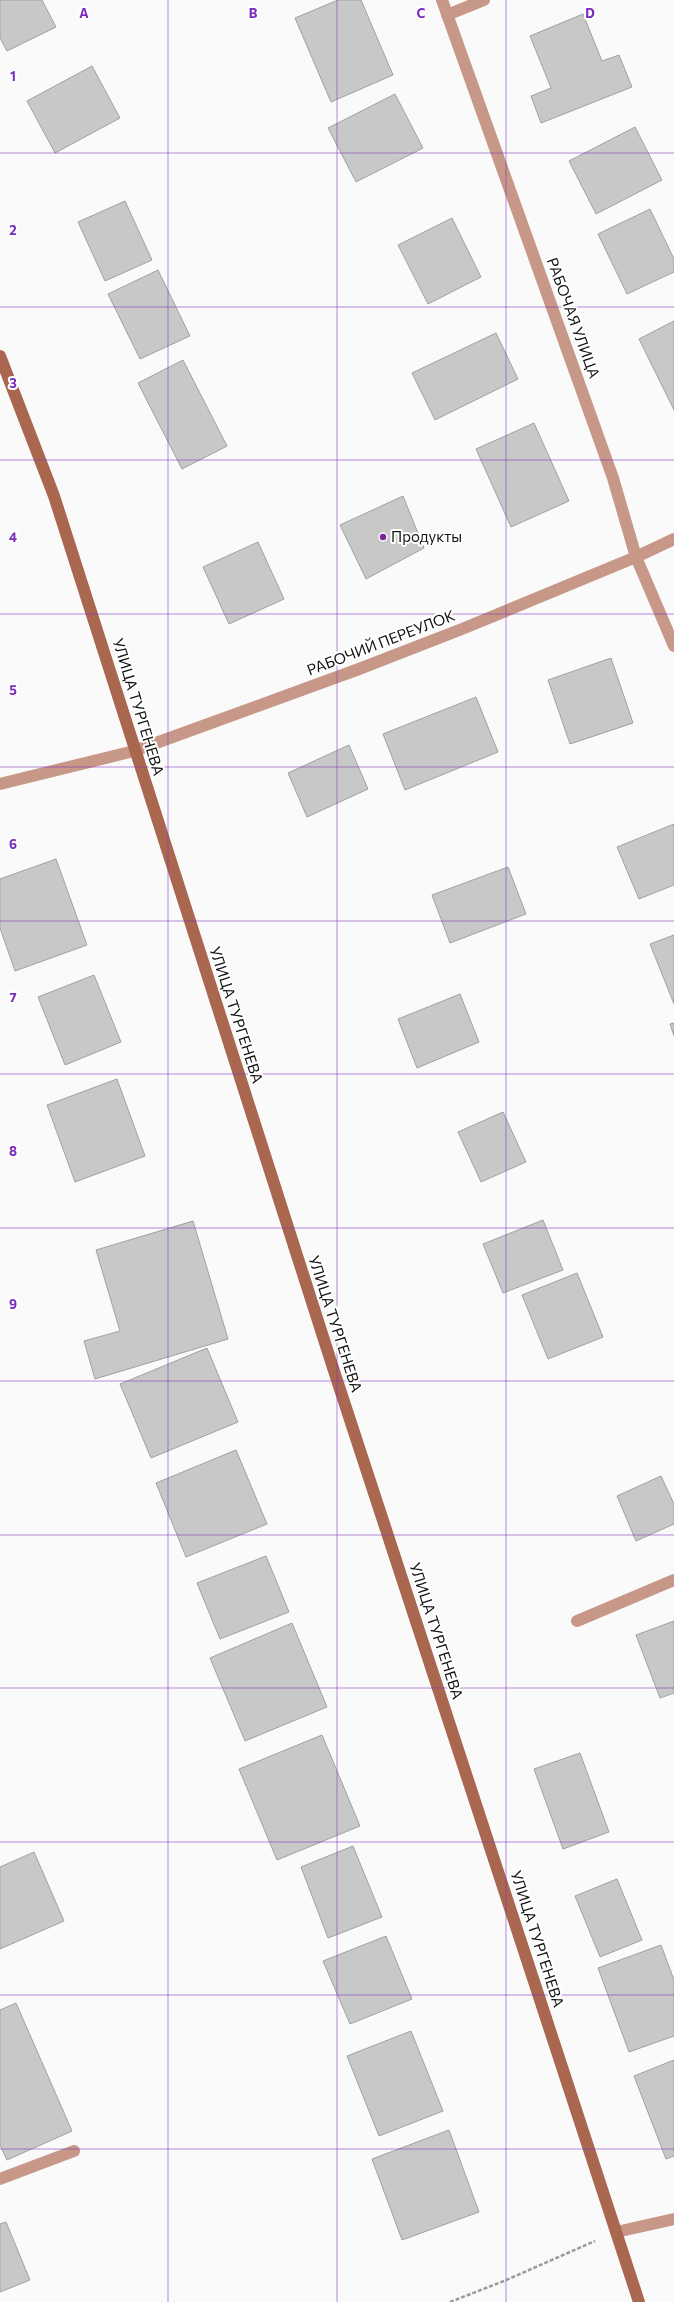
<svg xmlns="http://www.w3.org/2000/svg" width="674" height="2302" viewBox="0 0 674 2302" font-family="Commissioner,sans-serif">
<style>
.building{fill:#c8c8c7;stroke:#a1a1a0}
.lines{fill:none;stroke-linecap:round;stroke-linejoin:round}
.path{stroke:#9a9a9b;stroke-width:2.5;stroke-dasharray:4 2;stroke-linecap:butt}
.street{stroke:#c79787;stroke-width:12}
.secondary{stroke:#aa674f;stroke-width:12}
.grid{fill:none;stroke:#7b2cbf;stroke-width:1;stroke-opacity:0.55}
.poi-dot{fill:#792899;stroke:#fff;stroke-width:1.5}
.labels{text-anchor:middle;stroke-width:4;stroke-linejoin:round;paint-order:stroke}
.street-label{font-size:15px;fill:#131313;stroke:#fff}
.poi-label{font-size:15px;fill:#131313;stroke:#fff;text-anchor:start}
.grid-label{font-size:13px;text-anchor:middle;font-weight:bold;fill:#7b2cbf;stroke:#fff;stroke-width:4;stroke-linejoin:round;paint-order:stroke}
</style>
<rect width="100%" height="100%" fill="#fafafb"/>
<path class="building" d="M0 0H42L56 27 7 51 0 38Z
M338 0H361L393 75 331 102 295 18Z
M583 14 602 61 619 55 632 87 541 123 531 96 551 88 530 36Z
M92 66 120 118 55 153 27 101Z
M395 94 423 148 356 182 328 128Z
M635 127 662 180 596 214 569 161Z
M125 201 152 260 105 281 78 222Z
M650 209 674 259V272L627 294 598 234Z
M452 218 481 277 428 304 398 245Z
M158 270 190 336 140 359 108 294Z
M674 321V410L639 339Z
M496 333 518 379 435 420 412 373Z
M183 360 227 446 182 469 138 383Z
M534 423 569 501 511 527 476 449Z
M403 496 424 548 366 579 340 525Z
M258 542 284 599 229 624 203 567Z
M611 658 633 723 570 744 548 680Z
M476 697 498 752 405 790 383 734Z
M349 745 368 789 307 817 288 773Z
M674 824V885L639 899 617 847Z
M56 859 87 945 15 971 0 928V879Z
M508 867 526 914 450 943 432 895Z
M674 935V1004L650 944Z
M94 975 121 1042 65 1065 38 997Z
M460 994 479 1042 417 1068 398 1019Z
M674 1023V1036L670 1024Z
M117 1079 145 1156 75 1182 47 1105Z
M503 1112 526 1162 481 1182 458 1132Z
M543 1220 563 1270 503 1293 483 1244Z
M193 1221 228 1339 95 1379 84 1341 120 1331 96 1250Z
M577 1273 603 1337 548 1359 522 1295Z
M207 1348 238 1422 151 1458 120 1384Z
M236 1450 267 1524 186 1557 156 1483Z
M661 1476 674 1504V1524L636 1541 617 1496Z
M266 1556 289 1612 220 1639 197 1583Z
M674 1621V1693L660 1698 636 1635Z
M292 1623 327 1707 245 1741 210 1658Z
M322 1735 360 1826 277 1860 239 1769Z
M580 1753 609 1832 563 1849 534 1769Z
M353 1846 382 1917 328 1938 301 1867Z
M34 1852 64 1921 0 1949V1867Z
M617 1879 642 1940 600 1957 575 1896Z
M386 1936 412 1999 350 2024 323 1961Z
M661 1945 674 1980V2036L629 2052 598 1968Z
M16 2003 72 2131 7 2160 0 2145V2010Z
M411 2031 443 2111 379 2136 347 2056Z
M674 2060V2156L666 2159 634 2076Z
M449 2130 479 2212 402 2240 372 2159Z
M6 2222 30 2280 0 2292V2224Z"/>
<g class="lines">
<path class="path" d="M450 2302 504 2281 595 2241"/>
<path class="street" d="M442 0 613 478 636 557 674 646
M447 15 484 0
M0 784 134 751 359 669 462 629 636 557 674 539
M577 1621 674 1580
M0 2179 74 2151
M616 2232 674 2219"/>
<path class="secondary" d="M0 356 54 496 334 1371 639 2302"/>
</g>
<path class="grid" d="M168 0V2302M337 0V2302M506 0V2302M0 153H674M0 307H674M0 460H674M0 614H674M0 767H674M0 921H674M0 1074H674M0 1228H674M0 1381H674M0 1535H674M0 1688H674M0 1842H674M0 1995H674M0 2149H674"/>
<circle class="poi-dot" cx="383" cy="537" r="4"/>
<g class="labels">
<g class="street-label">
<text transform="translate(573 318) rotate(70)" y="5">РАБОЧАЯ УЛИЦА</text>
<text transform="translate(381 643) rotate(-21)" y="5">РАБОЧИЙ ПЕРЕУЛОК</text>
<text transform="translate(138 707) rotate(73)" y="5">УЛИЦА ТУРГЕНЕВА</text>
<text transform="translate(236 1015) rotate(72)" y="5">УЛИЦА ТУРГЕНЕВА</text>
<text transform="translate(335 1324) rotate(72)" y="5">УЛИЦА ТУРГЕНЕВА</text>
<text transform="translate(436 1631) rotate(72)" y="5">УЛИЦА ТУРГЕНЕВА</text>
<text transform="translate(537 1939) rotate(72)" y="5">УЛИЦА ТУРГЕНЕВА</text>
</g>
<g class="poi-label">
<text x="391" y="542">Продукты</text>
</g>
</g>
<g class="grid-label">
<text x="84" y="18">A</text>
<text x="253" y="18">B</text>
<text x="421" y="18">C</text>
<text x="590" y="18">D</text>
<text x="13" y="81">1</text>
<text x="13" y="235">2</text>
<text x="13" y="388">3</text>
<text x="13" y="542">4</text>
<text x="13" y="695">5</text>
<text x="13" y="849">6</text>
<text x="13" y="1002">7</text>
<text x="13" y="1156">8</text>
<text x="13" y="1309">9</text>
</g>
</svg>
